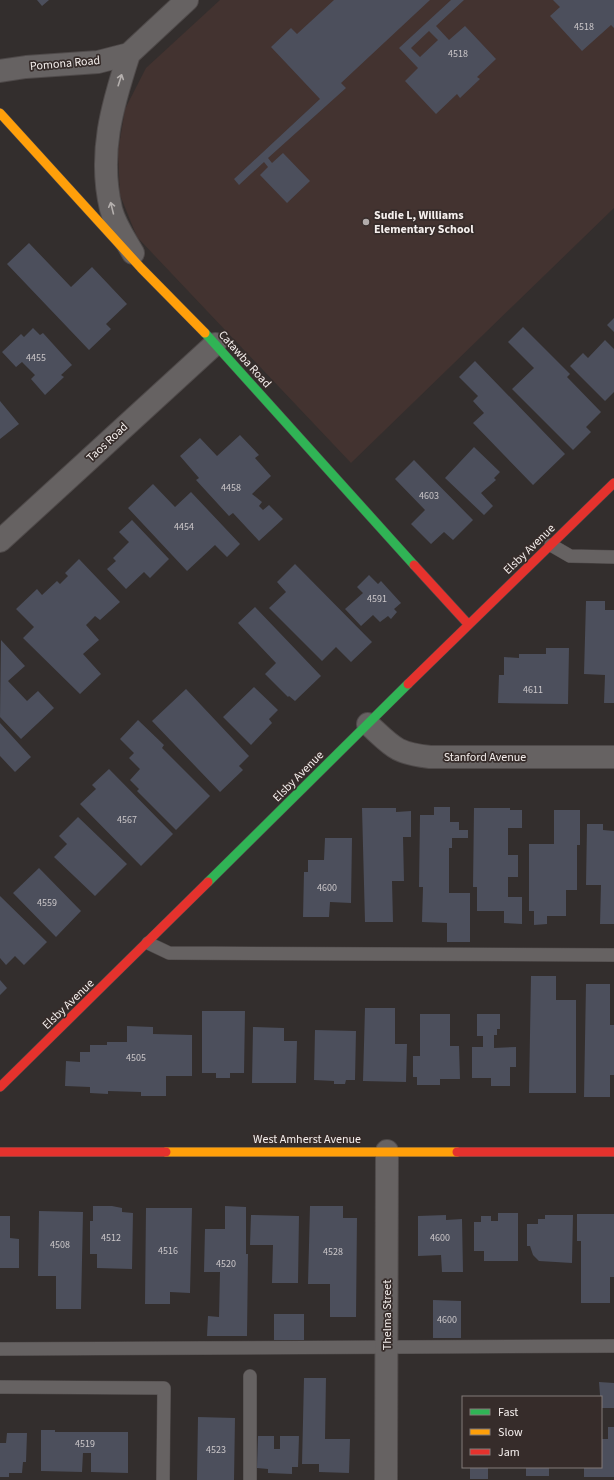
<svg xmlns="http://www.w3.org/2000/svg" width="614" height="1480" viewBox="0 0 614 1480" font-family="'Source Sans 3',sans-serif">
<style>
.built{fill:#433330}
.building{fill:#4c4f5c;fill-rule:evenodd}
.lines{fill:none;stroke-linecap:round;stroke-linejoin:round}
.lane-casing{stroke:#4f4a4a;stroke-width:14}
.street-casing{stroke:#4f4a4a;stroke-width:24}
.fast-casing{stroke:#4f4a4a;stroke-width:10}
.slow-casing{stroke:#4f4a4a;stroke-width:10}
.jam-casing{stroke:#4f4a4a;stroke-width:10}
.lane{stroke:#666262;stroke-width:13}
.street{stroke:#666262;stroke-width:22}
.fast{stroke:#30b455;stroke-width:9}
.slow{stroke:#ff9f0a;stroke-width:9}
.jam{stroke:#e5322d;stroke-width:9}
.oneway{stroke:#b5b0ae}
.poi-dot{fill:#b1abaa;stroke:#362c2a;stroke-width:1.5}
.labels{text-anchor:middle;stroke-width:3.5;stroke-linejoin:round;paint-order:stroke}
.number-label{font-size:10px;fill:#cbc7c9}
.street-label{font-size:12px;fill:#f5efed;stroke:#362c2a}
.poi-label{font-size:12px;font-weight:bold;fill:#f5efed;stroke:#362c2a;text-anchor:start}
</style>
<rect width="100%" height="100%" fill="#332e2d"/>
<path class="built" d="M220 0H614V208L351 463 137 237 120 195 118 152 125 109 146 68Z"/>
<path class="building" d="M37 0H49L42 6Z
M334 0H430L341 83 346 88 268 158 272 163 283 153 310 181 287 203 260 175 268 167 264 162 239 185 234 179 320 99 271 47 291 28 297 34Z
M451 0H464L436 26 449 40 465 26 496 59 477 77 480 79 460 98 457 94 436 114 405 81 418 68 399 48ZM429 31 438 40 420 57 411 48Z
M553 0H614V28L611 25 582 51 550 16 560 7Z
M29 243 71 287 92 267 127 304 106 324 111 329 89 350 7 264Z
M614 318V332L607 325Z
M523 327 570 374 567 377 601 412 586 427 591 432 573 450 512 389 534 368 508 342Z
M33 328 40 335 43 333 72 365 61 375 64 377 45 395 31 379 35 375 22 362 16 367 2 352 21 334 24 337Z
M605 340 614 349V392L605 401 570 366 583 353 588 358Z
M475 361 565 454 533 485 473 423 484 413 473 401 478 396 459 377Z
M0 401 19 424 0 439Z
M240 435 259 455 255 458 271 476 252 494 262 502 259 506 263 510 269 505 283 519 259 541 233 513 229 516 196 480 199 478 180 456 200 438 217 456Z
M474 447 500 472 494 478 496 480 481 493 493 506 484 515 445 478Z
M414 460 473 520 453 540 444 532 431 544 411 524 425 510 395 479Z
M153 484 175 507 191 492 240 544 227 557 215 545 187 571 128 508Z
M132 520 169 559 150 578 144 572 126 589 107 569 116 561 113 558 129 542 119 532Z
M79 559 120 602 100 620 95 616 86 625 99 640 83 654 101 674 80 694 23 638 34 627 16 609 37 589 42 595 57 581 60 584 68 576 65 573Z
M295 564 372 642 351 662 336 647 322 661 269 608 286 592 277 582Z
M369 575 378 584 381 581 401 603 394 609 397 612 391 619 388 616 380 622 373 615 361 626 345 609 363 593 357 587Z
M586 601H605V610H614V703H604L605 675 584 674Z
M255 607 321 676 295 701 289 696 288 697 265 674 276 663 238 623Z
M1 640 25 666 8 681 27 701 38 691 54 708 21 739 0 717Z
M546 648H569L568 704 498 703 499 675H504V657L519 658V654H546Z
M254 687 278 710 269 719 272 723 251 745 223 717Z
M186 689 249 756 239 766 243 770 220 792 152 721Z
M138 720 164 745 162 748 210 796 176 830 137 791 139 789 130 780 140 769 129 758 134 753 120 739Z
M0 723 31 757 15 772 0 756Z
M109 769 173 834 141 866 80 804 96 789 92 785Z
M434 807H450V822H459V830H468V838H452V848H449V893H470V942H447V923L422 922 423 887H419L420 815H434Z
M362 808H396V812L411 811V837H403L404 881H392L393 922H365Z
M474 808H510V810H522V828H508V855H518V877H508V897H522V924L504 923V911H477V887H473Z
M554 810H580V845H577V890H566V916H547V924L534 925V911H529V844H554Z
M78 817 127 864 95 896 54 857 67 844 59 836Z
M587 824H603V830L614 831V924H600L601 885H586Z
M325 838H352L351 903 330 902 329 917H303L304 872H308V860H324Z
M39 868 81 911 56 937 13 893Z
M0 896 47 942 24 965 15 956 6 965 0 958Z
M531 976H556V1000H576V1093H529Z
M0 980 7 988 0 995Z
M586 984H610V1025H614V1075H610V1097H584Z
M365 1008H395V1044H407L406 1082 363 1081Z
M202 1011H245L244 1073H230V1078H216V1073H202Z
M420 1014H450V1046H459L460 1079H440V1085H417V1077H413V1056H420Z
M477 1014H500V1029H497V1035H494V1048L516 1047V1067H510V1086H491V1078H472V1047H483V1036H477Z
M127 1026 153 1027V1034L192 1035V1076H166V1096H141V1092L108 1091V1094L90 1093V1087L65 1086 66 1061 80 1062V1052H90V1045H107V1042H127Z
M253 1027 284 1028V1041H297L296 1083H252Z
M315 1030 356 1031 355 1080H346L345 1084H334V1081L314 1080Z
M93 1206H112L122 1208V1212L133 1213 132 1269 97 1268V1254H90V1221H93Z
M225 1206 246 1207V1254H248L247 1336H207L208 1316 219 1317 220 1272H204L205 1229H225Z
M310 1206H343V1218H357L356 1317H330V1284H308Z
M146 1208H192L190 1293 170 1292V1304H145Z
M39 1211 83 1212 81 1309H56V1276H38Z
M498 1213H518V1261H484V1251H474V1222H481V1216H491V1221H498Z
M577 1214H614V1277H610V1303H581V1241H577Z
M251 1215 299 1216 298 1283H272L273 1245H250Z
M446 1215V1220L462 1219 463 1272H442L441 1255 418 1256V1216Z
M545 1215H573L572 1263 539 1261 533 1255 530 1246H527V1224H538V1219H545Z
M0 1216H10V1238L19 1239V1268H0Z
M433 1300 461 1301V1338H433Z
M274 1314H304V1340H274Z
M304 1378H326L325 1439H350L349 1473 319 1472V1464H302Z
M599 1382 614 1383V1408H601Z
M198 1417 235 1418 234 1480H197Z
M608 1427H614V1477H584V1467H601V1439H608Z
M41 1430H55V1432H128V1473L91 1472V1453H83L82 1472 41 1471Z
M7 1433H27L26 1462H23L22 1473H9V1477H0V1443H6Z
M258 1436H274V1449H280V1436H299L298 1467H292V1474L268 1473V1469L257 1468Z
M470 1467H488V1479H470Z
M526 1467H549V1476H526Z"/>
<g class="lines">
<defs>
<path id="lane" d="M551 545 570 556 614 557
M148 943 169 953 614 955
M0 1349 614 1346
M250 1376V1480
M0 1387 164 1388 163 1480"/>
<path id="street" d="M129 54C112 106 98 154 111 209 115 225 125 239 133 253
M0 71 26 67 98 62 129 54 187 0
M0 541 215 344
M368 724C393 747 395 753 430 757H614
M386 1480 387 1151"/>
<path id="fast" d="M205 333 414 565
M208 882 408 684"/>
<path id="slow" d="M0 113 141 268 205 333
M166 1152H457"/>
<path id="jam" d="M414 565 468 624
M408 684 614 483
M0 1087 208 882
M0 1152H166
M457 1152H614"/>
</defs>
<use href="#lane" class="lane-casing"/>
<use href="#street" class="street-casing"/>
<use href="#fast" class="fast-casing"/>
<use href="#slow" class="slow-casing"/>
<use href="#jam" class="jam-casing"/>
<use href="#lane" class="lane"/>
<use href="#street" class="street"/>
<use href="#fast" class="fast"/>
<use href="#slow" class="slow"/>
<use href="#jam" class="jam"/>
</g>
<defs><path id="oneway-shaft" d="M-6 0H5M1.5-3L5.5 0L1.5 3" fill="none" stroke-width="1.6" stroke-linecap="round" stroke-linejoin="round"/></defs>
<g class="oneway">
<use href="#oneway-shaft" transform="translate(120 80) rotate(-72)"/>
<use href="#oneway-shaft" transform="translate(112 208) rotate(-104)"/>
</g>
<circle class="poi-dot" cx="366" cy="222" r="4"/>
<g class="labels">
<g class="number-label">
<text x="584" y="30">4518</text>
<text x="458" y="57">4518</text>
<text x="36" y="361">4455</text>
<text x="231" y="491">4458</text>
<text x="429" y="499">4603</text>
<text x="184" y="530">4454</text>
<text x="377" y="602">4591</text>
<text x="533" y="693">4611</text>
<text x="127" y="823">4567</text>
<text x="327" y="891">4600</text>
<text x="47" y="906">4559</text>
<text x="136" y="1061">4505</text>
<text x="111" y="1241">4512</text>
<text x="440" y="1241">4600</text>
<text x="60" y="1248">4508</text>
<text x="168" y="1254">4516</text>
<text x="333" y="1255">4528</text>
<text x="226" y="1267">4520</text>
<text x="447" y="1323">4600</text>
<text x="85" y="1447">4519</text>
<text x="216" y="1453">4523</text>
</g>
<g class="street-label">
<text transform="translate(65 63) rotate(-5)" y="4">Pomona Road</text>
<text transform="translate(245 359) rotate(48)" y="4">Catawba Road</text>
<text transform="translate(107 442) rotate(-43)" y="4">Taos Road</text>
<text transform="translate(529 549) rotate(-44)" y="4">Elsby Avenue</text>
<text x="485" y="761">Stanford Avenue</text>
<text transform="translate(298 776) rotate(-45)" y="4">Elsby Avenue</text>
<text transform="translate(68 1004) rotate(-44)" y="4">Elsby Avenue</text>
<text x="307" y="1143">West Amherst Avenue</text>
<text transform="translate(387 1315) rotate(-90)" y="4">Thelma Street</text>
</g>
<g class="poi-label">
<text x="374" y="219">Sudie L, Williams<tspan x="374" dy="14">Elementary School</tspan></text>
</g>
</g>
<rect x="462" y="1396" width="140" height="72" fill="#362c2a" stroke="#827a78"/>
<rect x="470" y="1409" width="20" height="6" fill="#30b455" stroke="#827a78"/>
<text x="498" y="1416" font-size="12" fill="#f5efed">Fast</text>
<rect x="470" y="1429" width="20" height="6" fill="#ff9f0a" stroke="#827a78"/>
<text x="498" y="1436" font-size="12" fill="#f5efed">Slow</text>
<rect x="470" y="1449" width="20" height="6" fill="#e5322d" stroke="#827a78"/>
<text x="498" y="1456" font-size="12" fill="#f5efed">Jam</text>
</svg>
